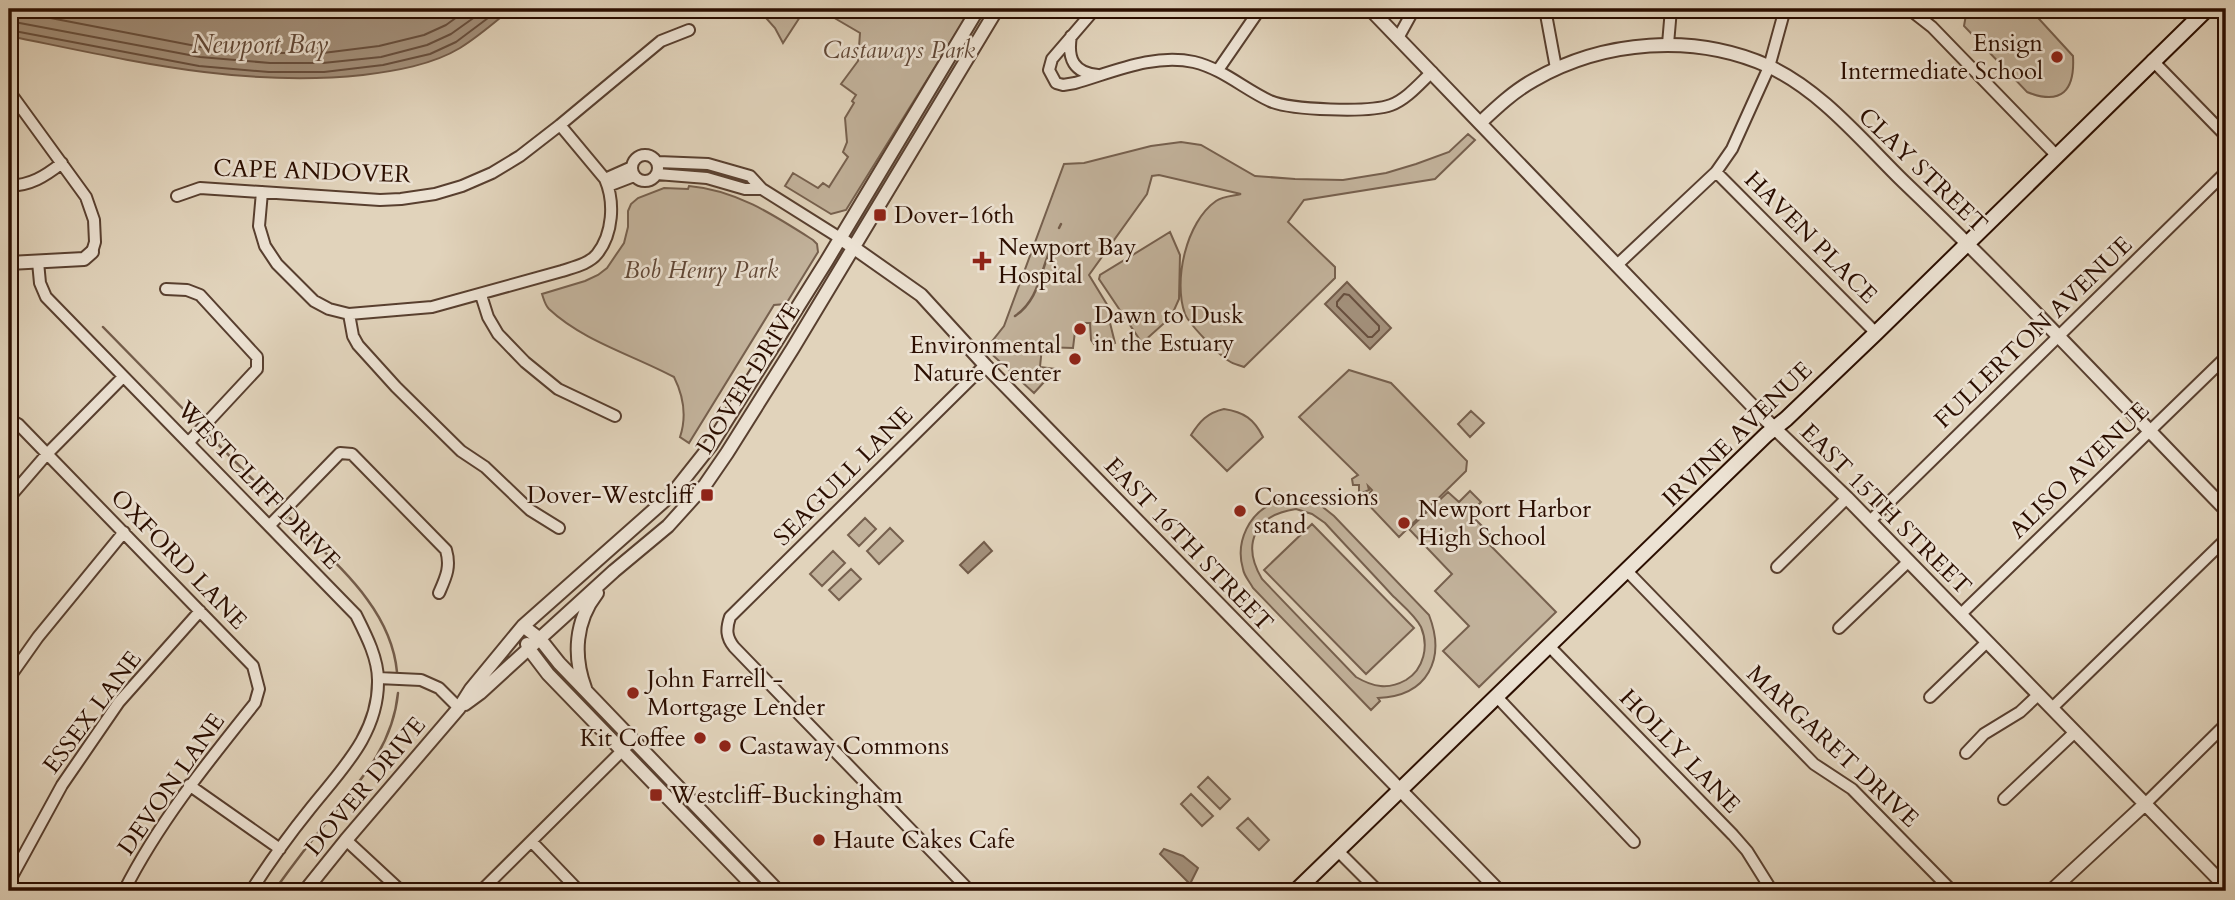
<svg xmlns="http://www.w3.org/2000/svg" width="2235" height="900" viewBox="0 0 2235 900" font-family="Cardo,serif">
<style>
.green{fill:#c2b29b;stroke:#76604e;stroke-width:2;fill-rule:evenodd}
.water{fill:#a3907b;stroke:#735c4a;stroke-width:2}
.lines{fill:none;stroke-linecap:round;stroke-linejoin:round}
.shore{stroke:#674f3e;stroke-width:2}
.stream{stroke:#735c4a;stroke-width:2.5}
.minor-casing{stroke:#583f2f;stroke-width:14}
.tertiary-casing{stroke:#583f2f;stroke-width:16}
.secondary-casing{stroke:#2b0e00;stroke-width:18}
.minor{stroke:#ece2d3;stroke-width:10}
.tertiary{stroke:#ece2d3;stroke-width:12}
.secondary{stroke:#ece2d3;stroke-width:14}
.poi-dot{fill:#8f2418;stroke:#ece2d3;stroke-width:2.5}
.labels{text-anchor:middle;stroke-width:5;stroke-linejoin:round;paint-order:stroke}
.poi-label{font-size:24px;fill:#2b0e00;stroke:#ece2d3;text-anchor:start}
.park-label{font-size:24px;font-style:italic;fill:#604736;stroke:#ece2d3}
.street-label{font-size:24px;fill:#2b0e00;stroke:#ece2d3}
.water-label{font-size:26px;font-style:italic;fill:#614837;stroke:#ece2d3}
</style>
<rect width="100%" height="100%" fill="#e1d3bb"/>
<filter id="stains"><feTurbulence type="fractalNoise" baseFrequency=".00286" numOctaves="4"/><feColorMatrix values="0 0 0 0 .2 0 0 0 0 .09 0 0 0 0 .02 0 0 0 .5 -.17"/></filter>
<radialGradient id="worn" r=".72"><stop offset=".6" stop-color="#630" stop-opacity="0"/><stop offset="1" stop-color="#630" stop-opacity=".3"/></radialGradient>
<path class="green" d="M758 9H971L846 210 831 214 785 186 793 173 818 188 823 183 829 187 848 157 843 152 847 142 845 118 854 103 852 101 856 95 841 84 858 61 860 33 819 9 800 17 783 43 775 28Z
M1967 9H2030L2073 56C2075 90 2062 106 2027 92L1964 26Z
M1468 134 1475 140 1435 179 1304 200 1288 222 1335 267V278L1244 367C1239 365 1233 364 1229 361 1219 355 1189 324 1185 314 1173 281 1186 222 1216 201 1223 196 1233 196 1241 194L1159 175 1152 176 1147 194 1089 275 1114 316 1109 319 1115 343 1111 345 1094 344 1091 340 1090 323H1076L1073 348 1042 347 1040 367 1056 369 1034 393 986 349 1004 326 1064 164 1084 163 1151 146 1181 142 1201 145 1255 176 1295 179 1343 180 1386 173 1416 164 1449 152Z
M689 186C736 190 774 215 813 240L817 244 818 252 786 304 774 305 689 443 680 437C687 416 684 397 674 377 633 355 583 341 549 309 545 305 544 300 542 294L585 281 598 275 607 268 624 243 628 227V211L631 204 638 198 664 188 688 189Z
M1170 232 1180 255 1179 299 1171 317 1142 343 1099 279 1100 275Z
M1349 370 1391 383 1467 461 1466 471 1399 537 1364 500 1372 490 1368 486 1369 490 1362 493 1359 491V485H1353L1352 479 1358 475 1299 417Z
M1224 409C1244 412 1254 419 1263 437L1227 471 1191 435C1200 421 1207 413 1224 409Z
M1471 411 1484 423 1470 437 1458 424Z
M1470 491 1481 502 1470 514 1492 536 1486 541 1556 612 1479 687 1443 651 1469 626 1435 591 1452 574 1409 529 1448 492 1459 502Z
M1298 498 1319 504 1334 516 1429 615C1446 659 1428 696 1378 698L1380 701 1371 710 1253 588C1250 582 1244 576 1243 569 1235 542 1249 512 1276 502 1283 499 1291 499 1298 498ZM1296 509 1312 514 1325 523C1347 547 1370 571 1392 595 1402 605 1415 615 1421 627 1429 646 1424 669 1406 680 1388 690 1373 687 1356 677L1262 579C1241 544 1255 515 1296 509Z
M865 518 876 529 859 546 848 535Z
M1312 524 1414 628 1366 674 1264 570Z
M890 528 903 541 879 564 867 551Z
M833 551 845 563 822 586 810 574Z
M851 569 861 579 839 600 829 590Z
M1208 777 1230 799 1220 809 1198 787Z
M1191 794 1213 816 1202 826 1181 804Z
M1248 818 1269 840 1259 850 1237 828Z"/>
<path class="water" d="M9 9H511C495 22 478 37 460 48 432 65 395 71 363 75 240 88 128 60 9 36Z
M1347 282 1391 328 1370 349 1325 304Z
M984 542 992 551 968 573 960 565Z
M1164 849 1183 856 1198 868 1190 884 1160 854Z"/>
<g class="lines">
<path class="shore" d="M9 10 201 47 270 53H323L379 46 424 35 446 25 468 9
M9 21 200 57 270 63H323L381 57 427 45 451 34 486 9
M9 30 199 66 269 72H324L383 65 430 54 456 42 500 9
M1344 294 1349 295 1379 326V330L1372 337H1368L1337 306V302Z"/>
<path class="stream" d="M1059 228 1061 224
M1015 316C1039 300 1040 272 1051 248
M103 327 195 421
M208 434 277 504
M290 518C333 562 391 606 397 672
M274 891C292 866 310 842 330 818 361 780 393 745 398 693"/>
<defs>
<path id="minor" d="M1095 9 1052 59 1049 70 1056 83 1063 85 1075 83C1113 72 1154 53 1194 62 1223 69 1244 89 1270 101 1291 110 1369 113 1391 105 1407 99 1420 83 1432 72
M1545 9 1556 68
M1909 9 1932 27 2057 156
M1071 36C1067 59 1074 73 1098 75
M1398 38 1414 9
M1668 44 1671 9
M2152 60 2226 136
M1218 70 1260 9
M9 91 86 197 94 220 95 242 92 252
M632 168a13 13 0 1 1 26 0a13 13 0 1 1-26 0Z
M658 162 708 164 750 176 762 189 840 238
M1716 172 1876 333
M657 174 707 178 745 189H762
M605 179 632 167
M9 186C31 185 44 177 62 163
M608 186 634 176
M262 192 259 226 265 246 277 264 314 301 329 309 349 314 432 307 562 271C574 267 589 264 597 254 613 234 615 202 605 179L560 125
M177 196 200 188 380 200 401 199 435 194 462 186 492 173 520 156 560 125 661 41 689 30
M38 262 40 283 46 297 356 615C366 635 378 658 378 680 379 734 341 770 310 809 289 835 269 863 251 891
M1617 265 1716 172 1732 149 1769 67 1785 9
M166 289 187 290 200 295 257 357V369L189 442
M481 295 488 317 498 334 525 362 558 389 615 416
M349 314 353 336 358 345 396 387 461 451 485 467 530 510 559 528
M9 419 18 424 253 666 259 689 255 703C207 763 159 822 124 891
M9 498 47 454 123 377
M1870 521 2226 172
M270 525 340 453 352 454 446 550C451 567 446 577 439 593
M1777 567 1847 498
M1627 571 1814 764 1852 789 1952 891
M1961 614 2226 357
M1839 628 1909 561
M1550 647 1733 835 1747 851 1772 891
M9 678 38 637 124 532
M378 678 421 680 439 688 459 708
M1497 697 1634 842
M1930 697 1987 642
M2052 708 2226 539
M1966 753 1984 734 2020 712 2038 695
M189 785 280 849
M2004 799 2075 732
M2145 804 2226 724
M346 840 401 891
M532 842 579 891
M1338 851 1378 891
M9 882 62 785 119 702 200 611
M481 891 633 740
M970 891 734 647C726 637 726 629 730 617L985 365"/>
<path id="tertiary" d="M1370 9 1765 419 1847 498 2226 887
M1480 123C1497 107 1514 91 1534 80 1604 40 1694 33 1768 66 1821 90 1863 142 1904 182 2015 288 2119 400 2226 510
M840 238 921 295 985 365 1499 891
M9 263 84 259 92 252
M523 626 540 639 559 663 778 891
M527 644 529 649 548 674 758 891
M585 688C573 656 575 621 597 593
M465 704 480 693 614 571 668 526 705 485 727 453 793 348 997 9
M305 891 346 840 459 708 471 689 523 626 673 493 711 445 826 262 978 9
M2051 891 2145 804"/>
<path id="secondary" d="M1296 891 1766 435 1786 419 1876 333 2207 9"/>
</defs>
<use href="#minor" class="minor-casing"/>
<use href="#tertiary" class="tertiary-casing"/>
<use href="#secondary" class="secondary-casing"/>
<use href="#minor" class="minor"/>
<use href="#tertiary" class="tertiary"/>
<use href="#secondary" class="secondary"/>
</g>
<g class="poi-dot">
<circle cx="2057" cy="57" r="7"/>
<rect x="873" y="208" width="14" height="14" rx="3.5"/>
<path d="M978.5 250.5h7v7h7v7h-7v7h-7v-7h-7v-7h7z"/>
<circle cx="1080" cy="329" r="7"/>
<circle cx="1075" cy="359" r="7"/>
<rect x="700" y="488" width="14" height="14" rx="3.5"/>
<circle cx="1240" cy="511" r="7"/>
<circle cx="1404" cy="523" r="7"/>
<circle cx="633" cy="693" r="7"/>
<circle cx="700" cy="738" r="7"/>
<circle cx="725" cy="746" r="7"/>
<rect x="649" y="788" width="14" height="14" rx="3.5"/>
<circle cx="819" cy="840" r="7"/>
</g>
<g class="labels">
<g class="poi-label">
<text x="2043" y="51" text-anchor="end">Ensign<tspan x="2043" dy="28">Intermediate School</tspan></text>
<text x="894" y="223">Dover-16th</text>
<text x="998" y="255">Newport Bay<tspan x="998" dy="28">Hospital</tspan></text>
<text x="1094" y="323">Dawn to Dusk<tspan x="1094" dy="28">in the Estuary</tspan></text>
<text x="1061" y="353" text-anchor="end">Environmental<tspan x="1061" dy="28">Nature Center</tspan></text>
<text x="693" y="503" text-anchor="end">Dover-Westcliff</text>
<text x="1254" y="505">Concessions<tspan x="1254" dy="28">stand</tspan></text>
<text x="1418" y="517">Newport Harbor<tspan x="1418" dy="28">High School</tspan></text>
<text x="647" y="687">John Farrell -<tspan x="647" dy="28">Mortgage Lender</tspan></text>
<text x="686" y="746" text-anchor="end">Kit Coffee</text>
<text x="739" y="754">Castaway Commons</text>
<text x="670" y="803">Westcliff-Buckingham</text>
<text x="833" y="848">Haute Cakes Cafe</text>
</g>
<g class="park-label">
<text x="899" y="58">Castaways Park</text>
<text x="701" y="278">Bob Henry Park</text>
</g>
<g class="street-label">
<text transform="translate(1923 170) rotate(44)" y="8">CLAY STREET</text>
<text transform="translate(312 171) rotate(2)" y="8">CAPE ANDOVER</text>
<text transform="translate(1811 237) rotate(45)" y="8">HAVEN PLACE</text>
<text transform="translate(2033 332) rotate(-44)" y="8">FULLERTON AVENUE</text>
<text transform="translate(748 378) rotate(-58)" y="8">DOVER DRIVE</text>
<text transform="translate(1737 434) rotate(-44)" y="8">IRVINE AVENUE</text>
<text transform="translate(2079 470) rotate(-44)" y="8">ALISO AVENUE</text>
<text transform="translate(843 476) rotate(-45)" y="8">SEAGULL LANE</text>
<text transform="translate(259 485) rotate(46)" y="8">WESTCLIFF DRIVE</text>
<text transform="translate(1886 509) rotate(45)" y="8">EAST 15TH STREET</text>
<text transform="translate(1189 544) rotate(46)" y="8">EAST 16TH STREET</text>
<text transform="translate(179 559) rotate(46)" y="8">OXFORD LANE</text>
<text transform="translate(92 712) rotate(-53)" y="8">ESSEX LANE</text>
<text transform="translate(1833 746) rotate(43)" y="8">MARGARET DRIVE</text>
<text transform="translate(1680 751) rotate(46)" y="8">HOLLY LANE</text>
<text transform="translate(171 784) rotate(-55)" y="8">DEVON LANE</text>
<text transform="translate(365 786) rotate(-50)" y="8">DOVER DRIVE</text>
</g>
<g class="water-label">
<text x="260" y="53">Newport Bay</text>
</g>
</g>
<rect width="2235" height="900" fill="none" stroke="#e1d3bb" stroke-width="35"/>
<rect x="10" y="10" width="2214" height="879" fill="none" stroke="#2b0e00" stroke-width="3.5"/>
<rect x="18" y="18" width="2200" height="865" fill="none" stroke="#2b0e00" stroke-width="2"/>
<rect width="100%" height="100%" filter="url(#stains)"/>
<rect width="100%" height="100%" fill="url(#worn)"/>
</svg>
